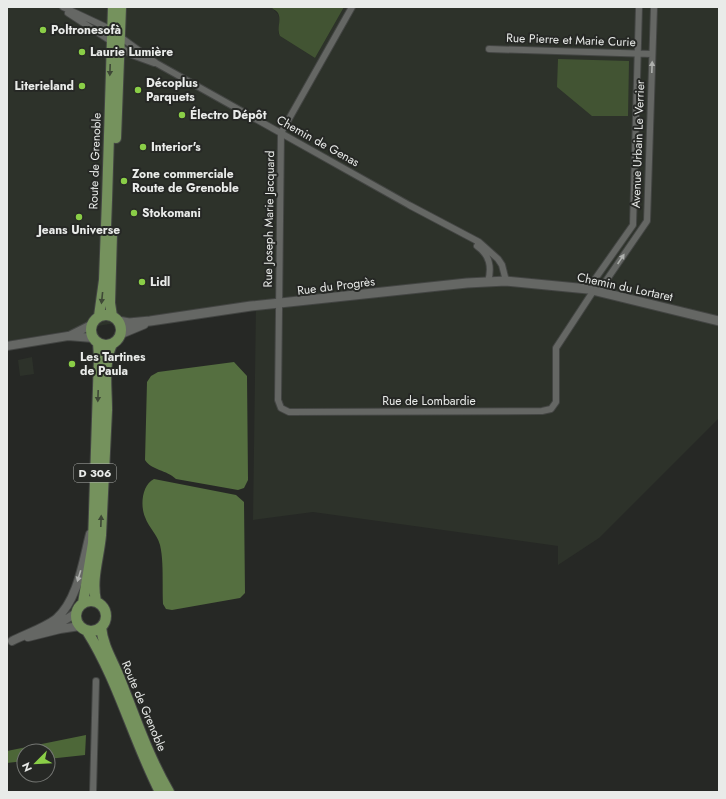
<svg xmlns="http://www.w3.org/2000/svg" width="726" height="799" viewBox="0 0 726 799" font-family="Jost,sans-serif">
<style>
.built{fill:#2d322a}
.green{fill:#425433}
.forest{fill:#4d6738}
.water{fill:#556f40}
.lines{fill:none;stroke-linecap:round;stroke-linejoin:round}
.minor-casing{stroke:#434543;stroke-width:8}
.tertiary-casing{stroke:#434543;stroke-width:10}
.secondary-casing{stroke:#434543;stroke-width:11}
.primary-casing{stroke:#434543;stroke-width:12}
.minor{stroke:#656764;stroke-width:6}
.tertiary{stroke:#656764;stroke-width:8}
.secondary{stroke:#656764;stroke-width:9}
.primary{stroke:#75925d;stroke-width:10}
.oneway{fill:#aeb0ad}
.oneway2{fill:#3e4836}
.poi-dot{fill:#8ace47;stroke:#262825;stroke-width:1.5}
.labels{text-anchor:middle;stroke-width:4;stroke-linejoin:round;paint-order:stroke}
.shield{fill:#262825;stroke:#aeb0ae;stroke-width:1}
.shield-label{font-size:11px;font-weight:bold;fill:#e9ebe9}
.poi-label{font-size:12px;font-weight:bold;fill:#e9ebe9;stroke:#262825;text-anchor:start}
.street-label{font-size:12px;fill:#e9ebe9;stroke:#262825}
</style>
<rect width="100%" height="100%" fill="#262825"/>
<path class="built" d="M7 7H271L278 14 280 20 278 32 280 36 315 58 344 7H719V418L599 538 558 565V546L313 512 253 520 256 303 212 307 7 341Z
M32 357 34 374 20 376 18 360Z"/>
<path class="green" d="M271 7H344L315 58 280 36C276 28 282 21 278 13 276 10 272 9 271 7Z
M558 59 629 61 628 116H592L557 87Z"/>
<path class="forest" d="M86 735 85 755 48 759V751H24V761L7 763V751Z"/>
<path class="water" d="M234 362 247 376 248 480 244 488 238 490 176 479C167 470 151 470 145 460L147 382 151 376 158 372Z
M154 479 236 495 244 502 245 593 240 598 172 610 166 609 163 604C162 586 164 561 160 545 157 534 149 528 145 517 140 505 142 485 154 479Z"/>
<g class="lines">
<defs>
<path id="minor" d="M63 7 108 28 156 63 409 205 479 242 498 259 502 265 506 281
M352 7 281 133 278 400 281 408 289 412 542 411 551 409 556 402V348L594 290
M68 13 132 55 154 63
M489 49 652 54
M477 246C490 255 492 267 488 282
M588 289 633 225 639 7
M599 291 647 221 654 7
M93 792 96 681"/>
<path id="tertiary" d="M69 336 91 325
M7 346 68 336 93 338
M52 625 65 620 76 613
M28 637 60 629 80 626
M12 641C26 634 44 628 56 619 78 600 83 561 90 534"/>
<path id="secondary" d="M118 321 129 323 150 321 251 306 467 283 506 281 588 289 719 321
M120 334 144 324"/>
<path id="primary" d="M116 138 121 7
M91 330a15 15 0 1 1 30 0a15 15 0 1 1-30 0Z
M99 316 104 280 107 200 113 7
M112 316 110 303 112 234
M76 616a15 15 0 1 1 30 0a15 15 0 1 1-30 0Z
M96 601C91 579 99 558 101 535 103 494 105 452 107 410 107 388 103 364 112 344
M83 603 93 543 99 357 98 343
M101 627C103 647 113 661 120 679 135 717 148 756 169 792
M87 631C118 680 133 739 160 792"/>
</defs>
<use href="#minor" class="minor-casing"/>
<use href="#tertiary" class="tertiary-casing"/>
<use href="#secondary" class="secondary-casing"/>
<use href="#primary" class="primary-casing"/>
<use href="#minor" class="minor"/>
<use href="#tertiary" class="tertiary"/>
<use href="#secondary" class="secondary"/>
<use href="#primary" class="primary"/>
</g>
<defs><path id="oneway-solid" d="M-6-.8H1V-3.2L6.5 0L1 3.2V.8H-6Z"/></defs>
<g class="oneway">
<use href="#oneway-solid" transform="translate(652 67) rotate(-88)"/>
<use href="#oneway-solid" transform="translate(621 259) rotate(-56)"/>
<use href="#oneway-solid" transform="translate(79 576) rotate(107)"/>
</g>
<g class="oneway2">
<use href="#oneway-solid" transform="translate(110 70) rotate(92)"/>
<use href="#oneway-solid" transform="translate(102 298) rotate(96)"/>
<use href="#oneway-solid" transform="translate(98 396) rotate(92)"/>
<use href="#oneway-solid" transform="translate(101 521) rotate(-88)"/>
</g>
<g class="poi-dot">
<circle cx="43" cy="30" r="4"/>
<circle cx="82" cy="52" r="4"/>
<circle cx="82" cy="86" r="4"/>
<circle cx="138" cy="90" r="4"/>
<circle cx="182" cy="115" r="4"/>
<circle cx="143" cy="147" r="4"/>
<circle cx="124" cy="181" r="4"/>
<circle cx="134" cy="213" r="4"/>
<circle cx="79" cy="217" r="4"/>
<circle cx="142" cy="282" r="4"/>
<circle cx="72" cy="364" r="4"/>
</g>
<g class="labels">
<rect class="shield" x="74" y="464" width="42" height="18" rx="3"/>
<g class="shield-label">
<text x="95" y="477">D 306</text>
</g>
<g class="poi-label">
<text x="51" y="34">Poltronesofà</text>
<text x="90" y="56">Laurie Lumière</text>
<text x="146" y="87">Décoplus<tspan x="146" dy="14">Parquets</tspan></text>
<text x="74" y="90" text-anchor="end">Literieland</text>
<text x="190" y="119">Électro Dépôt</text>
<text x="151" y="151">Interior's</text>
<text x="132" y="178">Zone commerciale<tspan x="132" dy="14">Route de Grenoble</tspan></text>
<text x="142" y="217">Stokomani</text>
<text x="79" y="234" text-anchor="middle">Jeans Universe</text>
<text x="150" y="286">Lidl</text>
<text x="80" y="361">Les Tartines<tspan x="80" dy="14">de Paula</tspan></text>
</g>
<g class="street-label">
<text transform="translate(571 40) rotate(2)" y="4">Rue Pierre et Marie Curie</text>
<text transform="translate(318 141) rotate(29)" y="4">Chemin de Genas</text>
<text transform="translate(638 144) rotate(-88)" y="4">Avenue Urbain Le Verrier</text>
<text transform="translate(95 161) rotate(-88)" y="4">Route de Grenoble</text>
<text transform="translate(269 219) rotate(-89)" y="4">Rue Joseph Marie Jacquard</text>
<text transform="translate(336 286) rotate(-7)" y="4">Rue du Progrès</text>
<text transform="translate(625 287) rotate(12)" y="4">Chemin du Lortaret</text>
<text x="429" y="405">Rue de Lombardie</text>
<text transform="translate(144 706) rotate(67)" y="4">Route de Grenoble</text>
</g>
</g>
<rect width="726" height="799" fill="none" stroke="#e9ebe9" stroke-width="16"/>
<g transform="translate(36 763) rotate(246)"><circle r="19" fill="#262825" stroke="#747673"/>
<path d="M0-3L7 15L0 10L-7 15Z" fill="#8ace47"/>
<text y="-6" font-size="11" font-weight="bold" text-anchor="middle" fill="#e9ebe9">N</text>
</g>
</svg>
